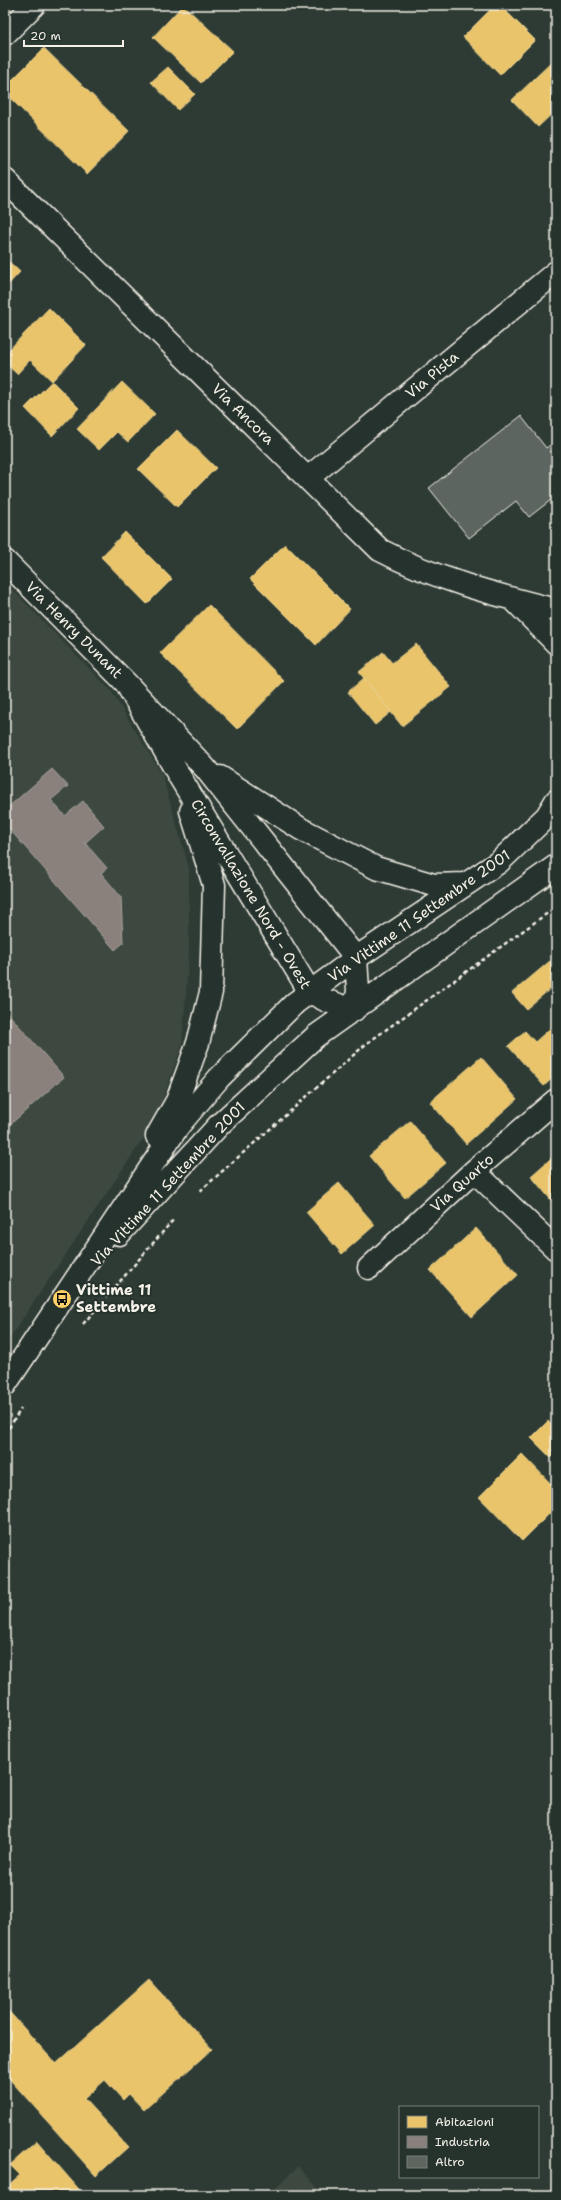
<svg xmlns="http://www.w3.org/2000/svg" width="561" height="2200" viewBox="0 0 561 2200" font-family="'Shantell Sans',sans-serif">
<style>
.built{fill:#3c4841}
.homes{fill:#e9c46a;stroke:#ecd290}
.industry{fill:#8a817c;stroke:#aaa39c}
.building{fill:#5c655e;stroke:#f4f1e8}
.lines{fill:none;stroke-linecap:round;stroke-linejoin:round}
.minor-casing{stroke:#f4f1e8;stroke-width:25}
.secondary-casing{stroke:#f4f1e8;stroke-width:25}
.path{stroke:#f4f1e8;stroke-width:2.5;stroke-dasharray:4 3;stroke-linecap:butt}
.minor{stroke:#26332d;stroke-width:22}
.secondary{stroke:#26332d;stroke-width:22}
.labels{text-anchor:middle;stroke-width:4;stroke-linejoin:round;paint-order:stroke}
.street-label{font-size:15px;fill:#f4f1e8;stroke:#26332d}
.poi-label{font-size:15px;font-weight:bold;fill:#f4f1e8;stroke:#26332d;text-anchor:start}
</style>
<rect width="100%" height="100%" fill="#2e3b34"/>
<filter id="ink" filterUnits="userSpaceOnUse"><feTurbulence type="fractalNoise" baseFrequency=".025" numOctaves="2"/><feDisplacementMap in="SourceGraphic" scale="8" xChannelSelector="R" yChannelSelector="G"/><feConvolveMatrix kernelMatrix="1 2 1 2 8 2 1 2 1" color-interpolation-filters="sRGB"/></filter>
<g filter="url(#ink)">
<path class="built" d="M5 582 111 691 162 774 189 868V950L182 1045 155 1121 5 1345Z
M298 2166 324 2195H269Z"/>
<path class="homes" d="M128 5H138L133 10Z
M183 5 233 51 201 83 153 37Z
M495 5H500L535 40 500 75 463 37Z
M44 48 129 131 87 174 5 93V87Z
M556 58V110L538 127 512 100Z
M168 67 195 94 178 110 151 82Z
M5 258 20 272 5 288Z
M49 308 86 345 52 381 30 360 17 374 5 363V354Z
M52 381 79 408 52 436 25 408Z
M122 382 155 414 128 442 117 432 99 450 77 429Z
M177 430 216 468 177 507 138 469Z
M125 532 172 579 147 604 101 557Z
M285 544 350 609 316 645 250 579Z
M209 605 284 681 237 729 160 653Z
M416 644 451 687 402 726 359 672 383 652 392 663Z
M364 678 391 712 375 725 348 692Z
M550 961 556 967V984L526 1009 512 993Z
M555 1024 556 1075 544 1086 508 1046 525 1031 535 1042Z
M481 1057 517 1099 466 1144 430 1102Z
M410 1121 446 1163 405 1198 369 1156Z
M556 1154V1206L531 1176Z
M339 1183 375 1225 342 1254 306 1212Z
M476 1228 518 1275 472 1317 430 1270Z
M548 1421 556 1430V1453L551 1458 531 1438Z
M522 1454 556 1489V1507L522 1541 479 1497Z
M149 1980 212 2049 144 2110 129 2094 123 2100 105 2080 84 2099 128 2147 96 2176 5 2074V2007L56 2064Z
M37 2141 84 2195H5V2188L20 2175 10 2165Z"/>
<path class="industry" d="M52 769 68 786 51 800 65 816 83 801 104 826 85 843 107 868 101 873 121 897 123 943 115 950 5 824V810Z
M5 1010 64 1077 5 1129Z"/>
<path class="building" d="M521 416 546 448 556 441V496L529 517 516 501 469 538 429 488Z"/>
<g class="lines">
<defs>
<path id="minor" d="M5 34 34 5
M5 180 380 550C435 579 496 595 556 610
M308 478 556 272
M514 600 556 643
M474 1171 556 1249
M369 1268 474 1171 556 1100"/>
<path id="secondary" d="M5 561 126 683 205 768 356 958 358 991 354 1010 327 1001 310 992 181 779 126 683
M220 777 301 829 376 868 434 885 464 884
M157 1136 177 1101 198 1043 211 992 214 885 191 811
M119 1234 219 1125 316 1036 556 866
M5 1385 179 1125 219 1078 295 1003 356 958 499 862 547 816 556 801"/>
</defs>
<use href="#minor" class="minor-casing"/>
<use href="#secondary" class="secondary-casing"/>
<path class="path" d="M200 1191 366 1044 556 907
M83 1324 174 1219
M5 1434 21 1409"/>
<use href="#minor" class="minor"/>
<use href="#secondary" class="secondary"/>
</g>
</g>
<defs>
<symbol id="bus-disc" viewBox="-11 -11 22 22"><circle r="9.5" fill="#ffd166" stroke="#26332d"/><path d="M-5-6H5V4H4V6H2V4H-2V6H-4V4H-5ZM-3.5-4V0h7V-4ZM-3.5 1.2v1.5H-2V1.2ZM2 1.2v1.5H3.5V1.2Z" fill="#111"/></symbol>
</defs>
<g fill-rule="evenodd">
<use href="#bus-disc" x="51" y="1288" width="22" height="22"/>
</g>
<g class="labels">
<g class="street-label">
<text transform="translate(432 375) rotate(-40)" y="5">Via Pista</text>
<text transform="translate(243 414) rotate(44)" y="5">Via Ancora</text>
<text transform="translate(74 630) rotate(45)" y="5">Via Henry Dunant</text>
<text transform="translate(251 894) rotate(59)" y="5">Circonvallazione Nord - Ovest</text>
<text transform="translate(419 916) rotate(-35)" y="5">Via Vittime 11 Settembre 2001</text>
<text transform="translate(462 1183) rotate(-42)" y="5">Via Quarto</text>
<text transform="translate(168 1184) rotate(-47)" y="5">Via Vittime 11 Settembre 2001</text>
</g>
<g class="poi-label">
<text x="76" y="1295">Vittime 11<tspan x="76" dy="17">Settembre</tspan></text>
</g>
</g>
<rect width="561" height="2200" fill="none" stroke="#26332d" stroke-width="20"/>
<rect x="10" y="10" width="541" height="2180" fill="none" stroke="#f4f1e8" stroke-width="1.5" filter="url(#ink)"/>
<rect x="399" y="2106" width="140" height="72" fill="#26332d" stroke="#787f78"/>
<rect x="407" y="2116" width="20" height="12" fill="#e9c46a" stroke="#787f78"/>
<text x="435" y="2126" font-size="12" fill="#f4f1e8">Abitazioni</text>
<rect x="407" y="2136" width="20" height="12" fill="#8a817c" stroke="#787f78"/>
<text x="435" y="2146" font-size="12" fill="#f4f1e8">Industria</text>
<rect x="407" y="2156" width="20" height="12" fill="#5c655e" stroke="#787f78"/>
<text x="435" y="2166" font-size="12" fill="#f4f1e8">Altro</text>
<path d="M24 40v6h99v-6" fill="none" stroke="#f4f1e8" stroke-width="2"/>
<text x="30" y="40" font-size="12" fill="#f4f1e8" stroke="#26332d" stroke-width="3" paint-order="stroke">20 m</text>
</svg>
